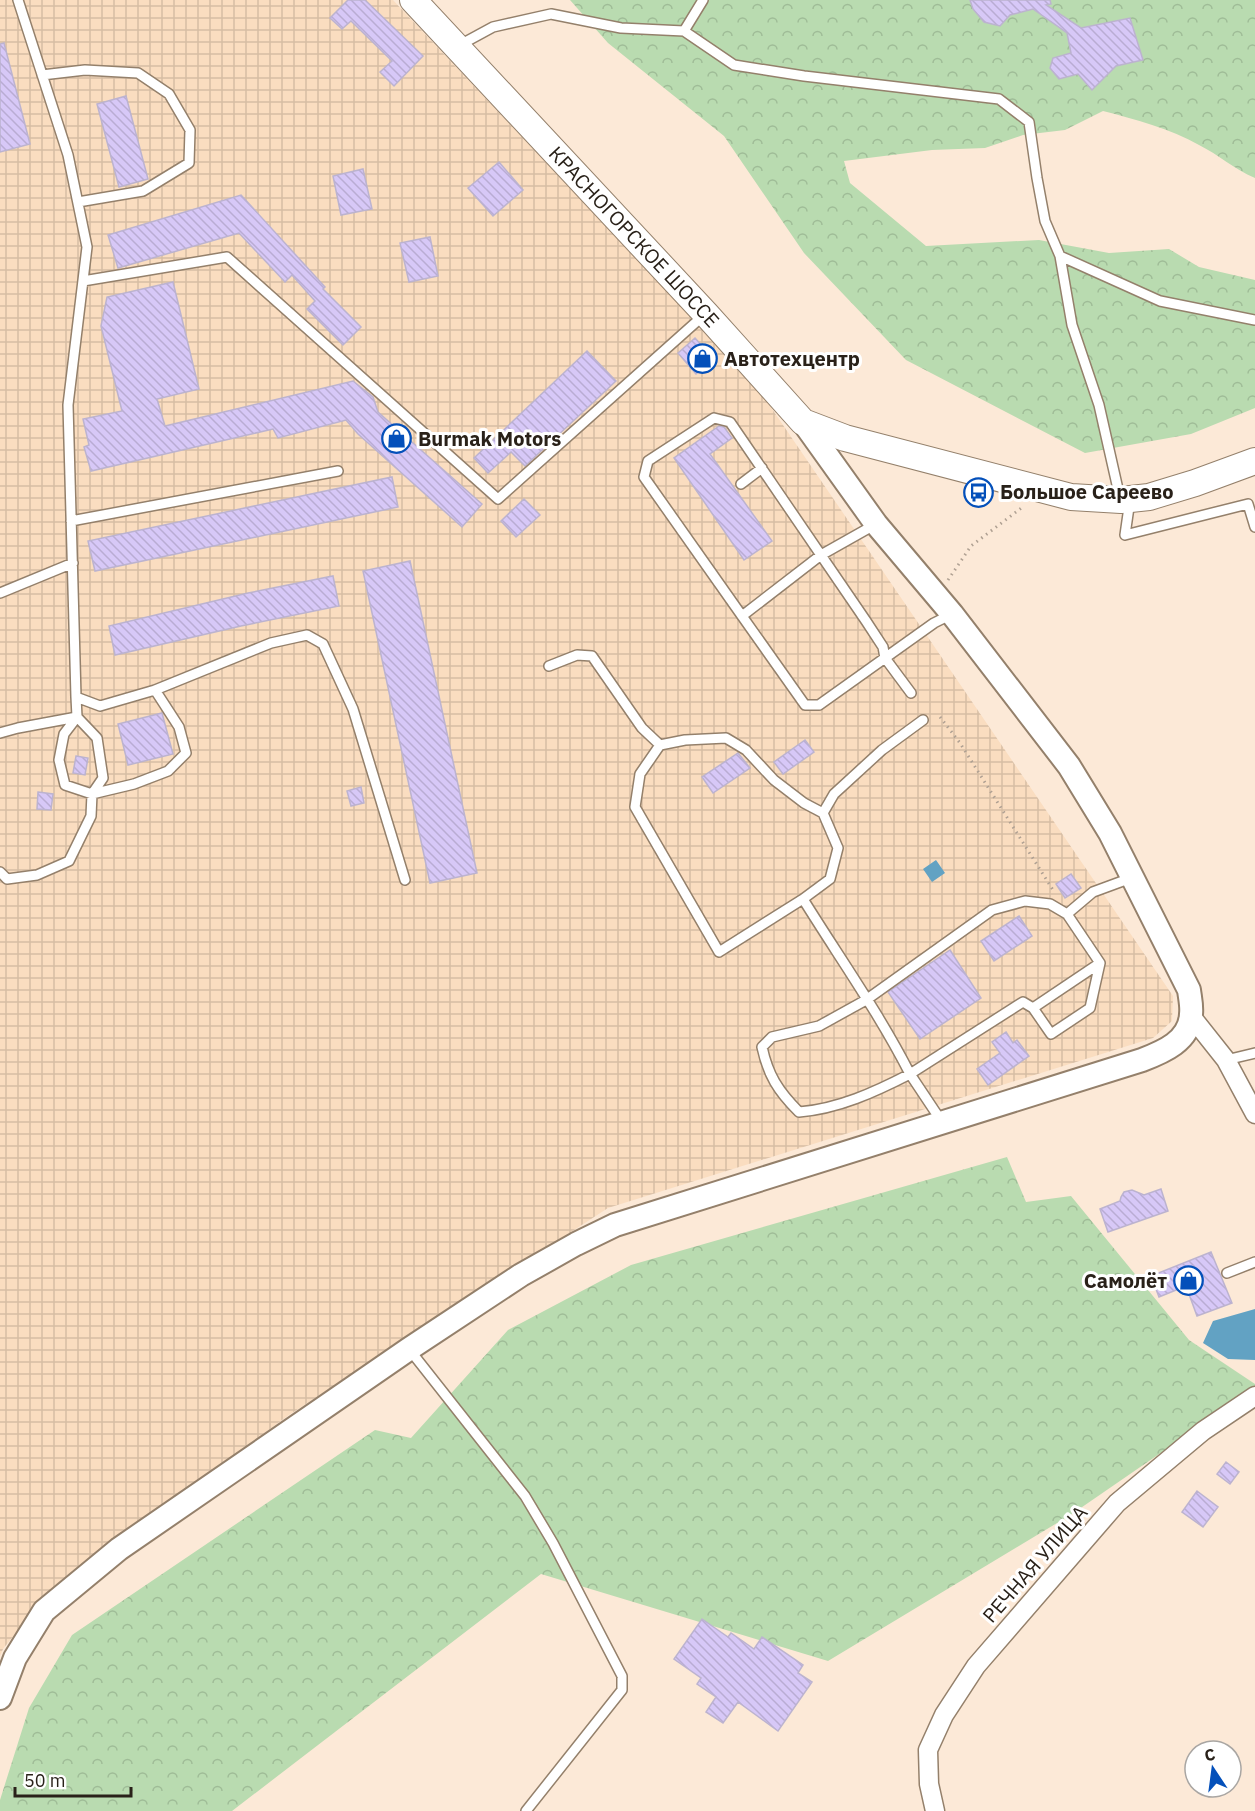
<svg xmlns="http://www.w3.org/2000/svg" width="1255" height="1811" viewBox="0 0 1255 1811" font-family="'IBM Plex Sans',sans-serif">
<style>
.industrial{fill:url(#industrial-grid)}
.forest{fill:url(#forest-crowns)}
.water{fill:#62a2c3}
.building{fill:url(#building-back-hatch);stroke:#bcb3cf;stroke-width:1.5}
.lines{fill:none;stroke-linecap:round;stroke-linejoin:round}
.service-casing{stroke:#94806b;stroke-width:12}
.minor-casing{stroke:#94806b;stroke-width:21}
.tertiary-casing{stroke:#94806b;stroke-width:26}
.secondary-casing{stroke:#94806b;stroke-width:28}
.path{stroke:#afa092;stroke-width:3;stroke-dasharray:1.5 4.5;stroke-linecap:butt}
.service{stroke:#fff;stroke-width:9}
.minor{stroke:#fff;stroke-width:18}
.tertiary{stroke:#fff;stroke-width:22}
.secondary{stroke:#fff;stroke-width:26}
.labels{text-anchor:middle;stroke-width:6;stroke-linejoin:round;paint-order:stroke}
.street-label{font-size:20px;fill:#292119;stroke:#fff}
.poi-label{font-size:20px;font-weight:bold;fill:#292119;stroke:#fff;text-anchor:start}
</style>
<defs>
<pattern id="industrial-grid" width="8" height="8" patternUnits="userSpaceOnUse" patternTransform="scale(1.5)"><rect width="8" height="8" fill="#faddc0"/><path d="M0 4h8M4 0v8" fill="none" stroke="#d6bda4"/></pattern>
<pattern id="forest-crowns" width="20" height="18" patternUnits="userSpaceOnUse" patternTransform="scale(1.5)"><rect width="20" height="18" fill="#b9dbb0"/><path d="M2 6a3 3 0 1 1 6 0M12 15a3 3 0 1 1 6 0" fill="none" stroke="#9fbc97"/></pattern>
<pattern id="building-back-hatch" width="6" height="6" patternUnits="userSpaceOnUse" patternTransform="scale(1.5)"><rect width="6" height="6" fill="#d7c8f7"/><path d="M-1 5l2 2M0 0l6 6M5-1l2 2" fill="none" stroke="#b9acd3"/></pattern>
</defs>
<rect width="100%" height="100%" fill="#fce9d7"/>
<path class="industrial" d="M0 0H393L757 387 1173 996 1172 1021 1153 1038 608 1208 289 1415 51 1589 3 1649 0 1656Z"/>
<path class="forest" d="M570 0H1255V178C1234 169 1219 155 1199 145 1171 129 1134 119 1103 111L1065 130 1023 135 985 148 932 150 844 161 850 183 926 246 1039 240 1109 253 1169 249 1199 267 1255 280V408L1191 434 1085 453 906 360 804 253 724 136 608 43Z
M1007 1157 1026 1202 1071 1196 1189 1340 1255 1384V1388L1072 1514 828 1661 541 1574 232 1811H0V1800L29 1708 72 1635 375 1430 411 1438 508 1330 631 1265Z"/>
<path class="water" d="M936 860 945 873 932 882 923 869Z
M1255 1309V1360L1228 1359 1203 1343 1213 1321Z"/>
<path class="building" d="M348 0H365L423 56 394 86 380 72 392 61 351 21 342 29 330 18Z
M970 0H1050L1051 4 1046 5 1081 28 1130 18 1143 60 1116 66 1092 90 1078 74 1059 79 1050 68 1053 58 1071 53 1067 33 1033 9 1010 15 1000 26 984 22 973 9Z
M4 43 30 144 0 152V44Z
M126 96 148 179 119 187 97 104Z
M499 162 523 190 493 216 468 188Z
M363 169 372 209 341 215 333 176Z
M241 195 325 287 323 289 361 327 343 345 307 309 315 301 292 275 285 282 239 233 118 268 108 235Z
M430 237 438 276 409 282 400 243Z
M173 282 199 389 157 399 165 426 353 381 373 397 378 412 482 504 462 527 358 434 346 420 278 438 273 429 91 471 84 447 89 445 83 419 122 411 101 326 107 297Z
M695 338 714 359 696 374 678 353Z
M587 351 616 381 525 466 511 452 488 473 474 458Z
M719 426 724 427 732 438 710 454 772 541 744 560 674 458Z
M392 477 398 507 95 571 88 541Z
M524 499 540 515 516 537 501 521Z
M410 561 477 873 430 883 363 571Z
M333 576 339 606 241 626 115 655 109 626 248 593Z
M162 713 173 754 128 765 118 724Z
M805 740 814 752 783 774 774 762Z
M738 753 750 768 713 793 702 777Z
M76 756 88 758 85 775 73 773Z
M361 787 364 803 351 806 347 791Z
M38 792 53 794 51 810 37 809Z
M1071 874 1081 888 1065 898 1056 884Z
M1019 916 1032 936 994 961 981 941Z
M950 950 981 998 920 1039 888 992Z
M1006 1032 1013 1043 1017 1040 1029 1056 988 1085 977 1069 1000 1053 992 1042Z
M1161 1189 1168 1211 1108 1232 1100 1209 1120 1201 1121 1197 1124 1192 1132 1190 1144 1195Z
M1211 1252 1232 1303 1197 1316 1186 1286 1159 1297 1151 1276Z
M1226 1462 1239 1472 1230 1484 1217 1474Z
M1197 1491 1218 1507 1203 1527 1182 1512Z
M702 1619 728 1637 731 1633 754 1649 762 1637 803 1665 798 1673 812 1682 778 1731 738 1702 723 1723 706 1712 716 1697 697 1684 701 1678 674 1659Z"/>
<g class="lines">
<defs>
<path id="service" d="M18 0 68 155 87 247 68 405 76 697 77 717 64 734 59 760 65 785 92 794 134 784 168 771 186 753 179 727 155 690 100 706 76 697
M684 31 734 65 804 76 999 99 1029 122 1037 178 1045 221 1060 256 1160 301 1255 320
M458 46 493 27 551 14 621 28 684 31 703 0
M42 75 85 70 138 73 169 94 190 130 189 163 143 191 78 202
M1060 256 1072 325 1099 405 1120 498
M83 281 227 257 498 499 704 315
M741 484 762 468
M1130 500 1125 535 1248 504 1255 527
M71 521 338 471
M876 524 821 555 742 616 805 705H819L934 623 952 614
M0 593 73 563
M742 616 644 477 648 461 714 418 730 422 866 621 883 647 885 658 911 693
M549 666 577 655 592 656 642 728 660 745 640 774 635 807 719 952 803 899C839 957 879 1013 910 1074 875 1092 838 1109 799 1112 778 1091 768 1075 762 1047L772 1037 819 1026 866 1000 992 910 1025 901 1050 904 1067 914
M155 690 271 643 307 635 323 644 353 709 405 880
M0 733 18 728 77 717
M660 745 685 740 726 738 746 750 774 780 804 803 823 813 838 848 830 879 803 899
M823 813 834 794 882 750 923 720
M0 872 7 879 37 875 69 861 91 816 92 794 103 778 97 738 77 717
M1033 1008 1100 963
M1226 1060 1255 1053
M942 1122 910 1074 1023 1002 1033 1008 1051 1034 1090 1008 1100 963 1067 914 1093 892 1131 878
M1227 1273 1255 1262
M409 1349 525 1496 553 1543 622 1676V1690L526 1811"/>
<path id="minor" d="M1191 1016 1226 1060 1255 1114
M935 1811 929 1784 928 1750 944 1715 976 1666 1117 1503 1203 1431 1255 1396"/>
<path id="tertiary" d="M0 1698 15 1658 44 1611 119 1549 409 1349 521 1275 576 1244 615 1225 1142 1060C1163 1052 1190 1041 1191 1014 1192 1006 1190 998 1189 990L1110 833 1069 766 952 614 876 524 803 422"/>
<g id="secondary">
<path id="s1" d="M413 0 706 314 803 422 845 438 1071 497 1121 500 1149 497 1195 483 1255 461"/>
</g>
</defs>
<use href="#service" class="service-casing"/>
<use href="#minor" class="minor-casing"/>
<use href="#tertiary" class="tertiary-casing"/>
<use href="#secondary" class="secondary-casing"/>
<path class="path" d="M948 580 971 546 1024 506
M940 717 960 743 1053 890V893"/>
<use href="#service" class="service"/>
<use href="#minor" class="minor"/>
<use href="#tertiary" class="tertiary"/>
<use href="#secondary" class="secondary"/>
</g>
<defs>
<symbol id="shop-ring" viewBox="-11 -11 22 22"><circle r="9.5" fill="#fff" stroke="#0450ba" stroke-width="1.5"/><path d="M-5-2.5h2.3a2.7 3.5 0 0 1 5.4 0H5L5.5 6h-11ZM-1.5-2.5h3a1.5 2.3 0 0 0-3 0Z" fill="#0450ba"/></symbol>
<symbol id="bus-ring" viewBox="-11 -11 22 22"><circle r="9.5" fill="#fff" stroke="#0450ba" stroke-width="1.5"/><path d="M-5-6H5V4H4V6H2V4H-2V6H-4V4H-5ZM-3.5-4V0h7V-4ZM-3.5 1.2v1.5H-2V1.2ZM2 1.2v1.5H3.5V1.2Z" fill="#0450ba"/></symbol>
</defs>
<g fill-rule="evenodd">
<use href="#shop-ring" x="686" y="342" width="33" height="33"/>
<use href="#shop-ring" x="380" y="422" width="33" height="33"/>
<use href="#bus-ring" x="962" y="476" width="33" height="33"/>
<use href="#shop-ring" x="1172" y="1264" width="33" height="33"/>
</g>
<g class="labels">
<g class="street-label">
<text dy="7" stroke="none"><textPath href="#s1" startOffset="324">КРАСНОГОРСКОЕ ШОССЕ</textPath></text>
<text transform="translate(1035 1564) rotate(-49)" y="7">РЕЧНАЯ УЛИЦА</text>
</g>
<g class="poi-label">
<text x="724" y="366">Автотехцентр</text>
<text x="418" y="446">Burmak Motors</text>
<text x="1000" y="499">Большое Сареево</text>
<text x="1167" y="1288" text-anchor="end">Самолёт</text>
</g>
</g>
<g transform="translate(1213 1769) rotate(347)"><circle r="28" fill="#ffffff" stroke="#a9a6a3" stroke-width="1.5"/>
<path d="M0-4.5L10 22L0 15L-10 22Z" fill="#0450ba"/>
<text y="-9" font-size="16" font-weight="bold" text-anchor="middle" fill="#292119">С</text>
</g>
<path d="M15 1787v9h116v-9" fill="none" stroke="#292119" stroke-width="3"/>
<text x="24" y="1787" font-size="18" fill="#292119" stroke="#ffffff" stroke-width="4.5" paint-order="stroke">50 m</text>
</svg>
